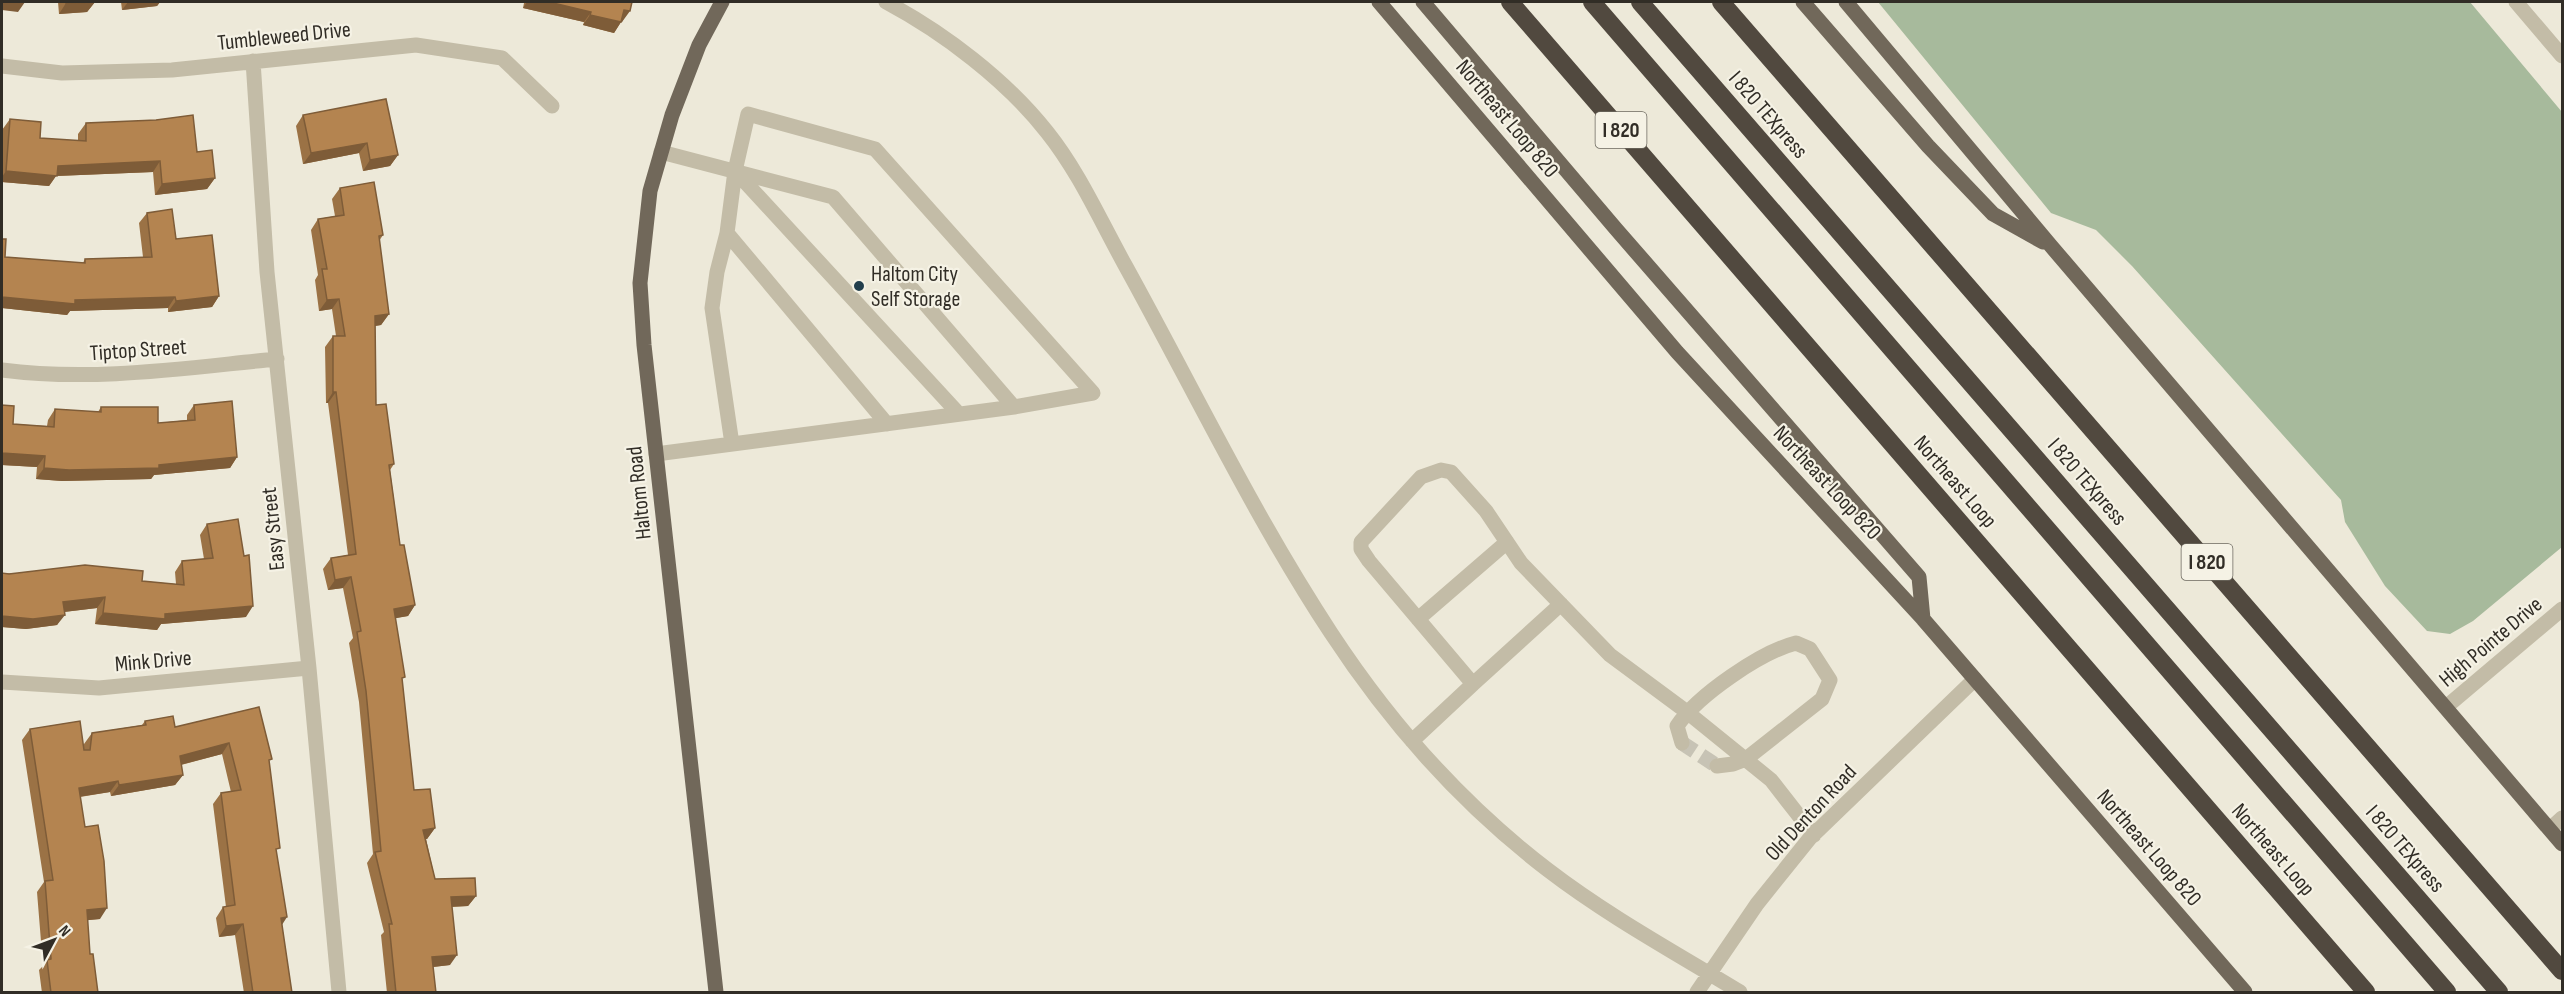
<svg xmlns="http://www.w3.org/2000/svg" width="2564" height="994" viewBox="0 0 2564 994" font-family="'Sofia Sans Condensed',sans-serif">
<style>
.green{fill:#a7ba9c}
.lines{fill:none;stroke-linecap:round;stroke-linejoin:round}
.minor-tunnel{stroke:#c7c3b5;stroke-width:15;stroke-dasharray:15 8;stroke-linecap:butt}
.minor{stroke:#c3bca7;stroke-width:15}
.major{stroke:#71685a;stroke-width:15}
.highway{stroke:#51493f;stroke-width:18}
.wall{fill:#9b7245}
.shaded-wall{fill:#7e5c38}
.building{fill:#b48450;stroke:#7e5c38;stroke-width:1.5}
.poi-dot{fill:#223e4c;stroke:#f5f2e5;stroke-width:2}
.labels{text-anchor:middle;stroke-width:4.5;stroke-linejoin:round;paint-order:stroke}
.shield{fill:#f5f2e5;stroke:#6c685f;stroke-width:1.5}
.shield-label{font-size:21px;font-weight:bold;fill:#312d26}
.street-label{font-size:22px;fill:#312d26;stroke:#f5f2e5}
.poi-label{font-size:22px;fill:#312d26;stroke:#f5f2e5;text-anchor:start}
</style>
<rect width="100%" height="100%" fill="#ede9d9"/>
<path class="green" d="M1878 2H2470L2562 112V547L2473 621 2450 634 2427 631 2385 586 2345 522 2341 500 2132 266 2096 230 2051 213Z"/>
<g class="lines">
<path class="minor-tunnel" d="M1682 743 1717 766"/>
<path class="minor" d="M886 2C944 33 1006 80 1047 132 1079 172 1100 220 1125 265 1193 388 1254 516 1331 633 1390 723 1463 805 1548 870 1608 916 1676 953 1740 992
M2516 2 2562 56
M253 61 267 272 309 668 339 992
M2 66 62 73 172 70 416 45 502 58 552 106
M735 171 959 414
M727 233 887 424
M2 370C95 382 184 368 277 359
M732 444 712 308 717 272 727 233 735 171 748 114 875 149 1093 393 1014 407
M656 454 1014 407 833 197 661 152
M1561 604 1473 684 1369 561 1361 549V542L1421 477 1441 470 1451 472 1486 511 1521 563 1610 655 1687 712 1771 780 1814 835
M1418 619 1507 542
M2 682 99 688 309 668
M2446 707 2562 609
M1412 741 1473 684
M1682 743 1677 726C1698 695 1761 652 1796 643L1810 649 1830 680 1822 699 1746 759 1733 764 1717 766
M2550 829 2562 818
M1697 992 1757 904 1810 838 1975 679"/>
<path class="major" d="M1379 2 1677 352 1923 619 2245 992
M1423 2 1616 229 1919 577 1923 619
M1803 2 1928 146 1993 214 2043 242
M1846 2 2051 246 2562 844
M716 992 644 345 640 283 650 191 672 115 699 45 722 2"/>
<path class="highway" d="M1510 2 2366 992
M1592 2 2447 992
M1640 2 2499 992
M1721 2 2562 971"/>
</g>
<path class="wall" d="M58 2H95L87 12 59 14Z
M121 2H160L157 6 122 10Z
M513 2H632L622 22H621L614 33 583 25 584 22 523 8 524 3Z
M303 115 398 155 390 166 363 171 359 153 303 164 296 126Z
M10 119 40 138 78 141V134L86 123 197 152 215 178 207 189 155 195 153 172 56 176 49 186 2 182V130Z
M340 188 383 235 379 241 389 314 381 325 375 326 376 405 394 464 390 470 400 545 415 605 408 616 395 618 414 790 435 828 427 839H426L435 879 476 896 468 906 452 907 450 965 433 967 436 993H387L381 935 384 932 367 863 373 854 359 702 349 643 353 638 343 588 328 590 323 569 331 558 348 555 328 403H326L325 347 333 336H336L332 309 319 311 315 280 318 275 311 230 318 219 335 216 332 199Z
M147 213 176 239 219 296 212 307 168 312V308L70 311 67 315 2 308V239L5 257 83 263 85 259 143 257 139 223Z
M2 405 13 424 47 426 48 420 55 409 98 412 101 407 158 423 187 420V415L194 405 237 457 230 468 154 475 151 479 62 481 36 479 37 467 2 465Z
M207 524 246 617 161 624 157 630 95 624 97 608 64 612 57 625 26 629 2 627V573L142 581 176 584 175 572 182 561 204 559 200 535Z
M259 707 269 763 282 925 292 993H244L235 935 219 937 216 918 223 907H226L213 804 221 793 231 792 222 754 181 765 183 775 175 785 111 796 110 792 80 797 100 919 87 920 90 954 98 993H42L39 970 43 966 37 892 44 882 22 740 30 729 84 748V744L92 733 142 725 145 721 175 727Z"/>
<path class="shaded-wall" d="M2 2H25L18 12 2 10Z
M95 2 87 12 59 14 66 3Z
M128 2H160L157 6 122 10Z
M513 2H525L524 3Z
M527 2H549L591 12 584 22 523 8Z
M624 10 630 11 622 22 617 21Z
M590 15 621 22 614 33 583 25Z
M367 143 359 153 303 164 311 153Z
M398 155 390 166 363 171 370 160Z
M160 161 153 172 56 176 49 186 2 182V177L6 171 58 166Z
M215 178 207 189 155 195 162 184Z
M219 296 212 307 168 312 176 301Z
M2 297 75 300 175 297 168 308 70 311 67 315 2 308Z
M339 299 332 309 319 311 327 300Z
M389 314 381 325 368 327 375 316Z
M333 392H336L328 403H326Z
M2 453 45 456 37 467 2 465Z
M237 457 230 468 154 475 151 479 62 481 36 479 44 468 159 465Z
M351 577 343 588 328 590 335 580Z
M105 597 97 608 55 613 63 602Z
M415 605 408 616 386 620 394 609Z
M253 606 246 617 161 624 157 630 95 624 103 613 165 614Z
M65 615 57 625 26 629 2 627V616Z
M229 743 222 754 172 767 180 756Z
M183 775 175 785 111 796 119 785Z
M118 781 110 792 71 798 79 788Z
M435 828 427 839 416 840 423 830Z
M476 896 468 906 443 907 451 897Z
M107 908 100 919 79 921 87 910Z
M287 917 280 928 281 918Z
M243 924 235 935 219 937 226 926Z
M457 955 450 965 424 968 432 957Z"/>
<path class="building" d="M66 2H93L66 3Z
M549 2H632L630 11 624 10 621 22 590 15 591 12Z
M386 99 398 155 370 160 367 143 311 153 303 115Z
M193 115 197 152 212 150 215 178 162 184 160 161 58 166 57 176 6 171 10 119 41 122 40 138 86 141V123L156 120Z
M374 182 383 235 379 236 389 314 375 316 376 405 386 404 394 464 389 465 400 545H404L415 605 394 609 405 677 402 678 414 790 430 789 435 828 423 830 435 879 475 878 476 896 451 897 457 955 432 957 436 993H396L389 924H392L375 852 381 851 366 691 357 632 361 631 351 577 335 580 331 558 356 554 336 392H333V336H345L339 299 327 300 322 269H327L318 219 344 215 340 188Z
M172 209 176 239 212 235 219 296 176 301 175 297 75 300V304L2 297V239H6L5 257 85 263V259L152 257 147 213Z
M232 401 237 457 159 465V468L69 470 44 468 45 456 2 453V405L14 406 13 424 54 427 55 409 101 412V407H158V423L195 420 194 405Z
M238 519 244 556 249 555 253 606 165 614V619L103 613 105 597 63 602 65 615 33 619 2 616V573L9 574 85 565 143 571 142 581 184 585 182 561 213 558 207 524Z
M259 707 272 759 269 760 280 848 276 849 287 917 281 918 292 993H253L243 924 226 926 223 907 235 905 221 793 241 790 229 743 180 756 183 775 119 785 118 781 79 788 85 827 98 825 104 861 107 908 87 910 90 954H93L98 993H51L47 960 51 959 45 881 53 880 30 729 80 721 84 750H90L92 733 146 725 145 721 173 716 175 727Z"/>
<circle class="poi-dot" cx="859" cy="286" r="6"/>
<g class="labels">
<g class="shield">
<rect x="1595.5" y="112" width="51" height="36" rx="4.5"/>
<rect x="2181.5" y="544" width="51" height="36" rx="4.5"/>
</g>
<g class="shield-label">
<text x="1621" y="137">I 820</text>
<text x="2207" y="569">I 820</text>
</g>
<g class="street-label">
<text transform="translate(284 35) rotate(-6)" y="8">Tumbleweed Drive</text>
<text transform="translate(1769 114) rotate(49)" y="8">I 820 TEXpress</text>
<text transform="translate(1508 118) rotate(50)" y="8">Northeast Loop 820</text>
<text transform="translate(138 349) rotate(-4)" y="8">Tiptop Street</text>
<text transform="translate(1956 481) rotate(49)" y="8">Northeast Loop</text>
<text transform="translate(2088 481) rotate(49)" y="8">I 820 TEXpress</text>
<text transform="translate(1828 482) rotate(47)" y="8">Northeast Loop 820</text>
<text transform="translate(638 493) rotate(-96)" y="8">Haltom Road</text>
<text transform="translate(272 529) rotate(-96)" y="8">Easy Street</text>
<text transform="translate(2490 641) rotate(-40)" y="8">High Pointe Drive</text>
<text transform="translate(153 660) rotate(-5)" y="8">Mink Drive</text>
<text transform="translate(1810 812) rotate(-47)" y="8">Old Denton Road</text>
<text transform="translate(2150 847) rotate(49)" y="8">Northeast Loop 820</text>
<text transform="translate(2406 848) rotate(49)" y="8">I 820 TEXpress</text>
<text transform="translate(2274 849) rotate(49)" y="8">Northeast Loop</text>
</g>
<g class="poi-label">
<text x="871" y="281">Haltom City<tspan x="871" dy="25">Self Storage</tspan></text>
</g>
</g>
<rect width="2564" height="994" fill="none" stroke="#312d26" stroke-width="6"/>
<g transform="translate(54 940) rotate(49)" stroke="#f5f2e5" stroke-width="4.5" paint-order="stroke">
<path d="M0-4.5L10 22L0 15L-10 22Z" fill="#312d26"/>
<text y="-9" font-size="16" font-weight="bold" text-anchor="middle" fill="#312d26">N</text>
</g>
</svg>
